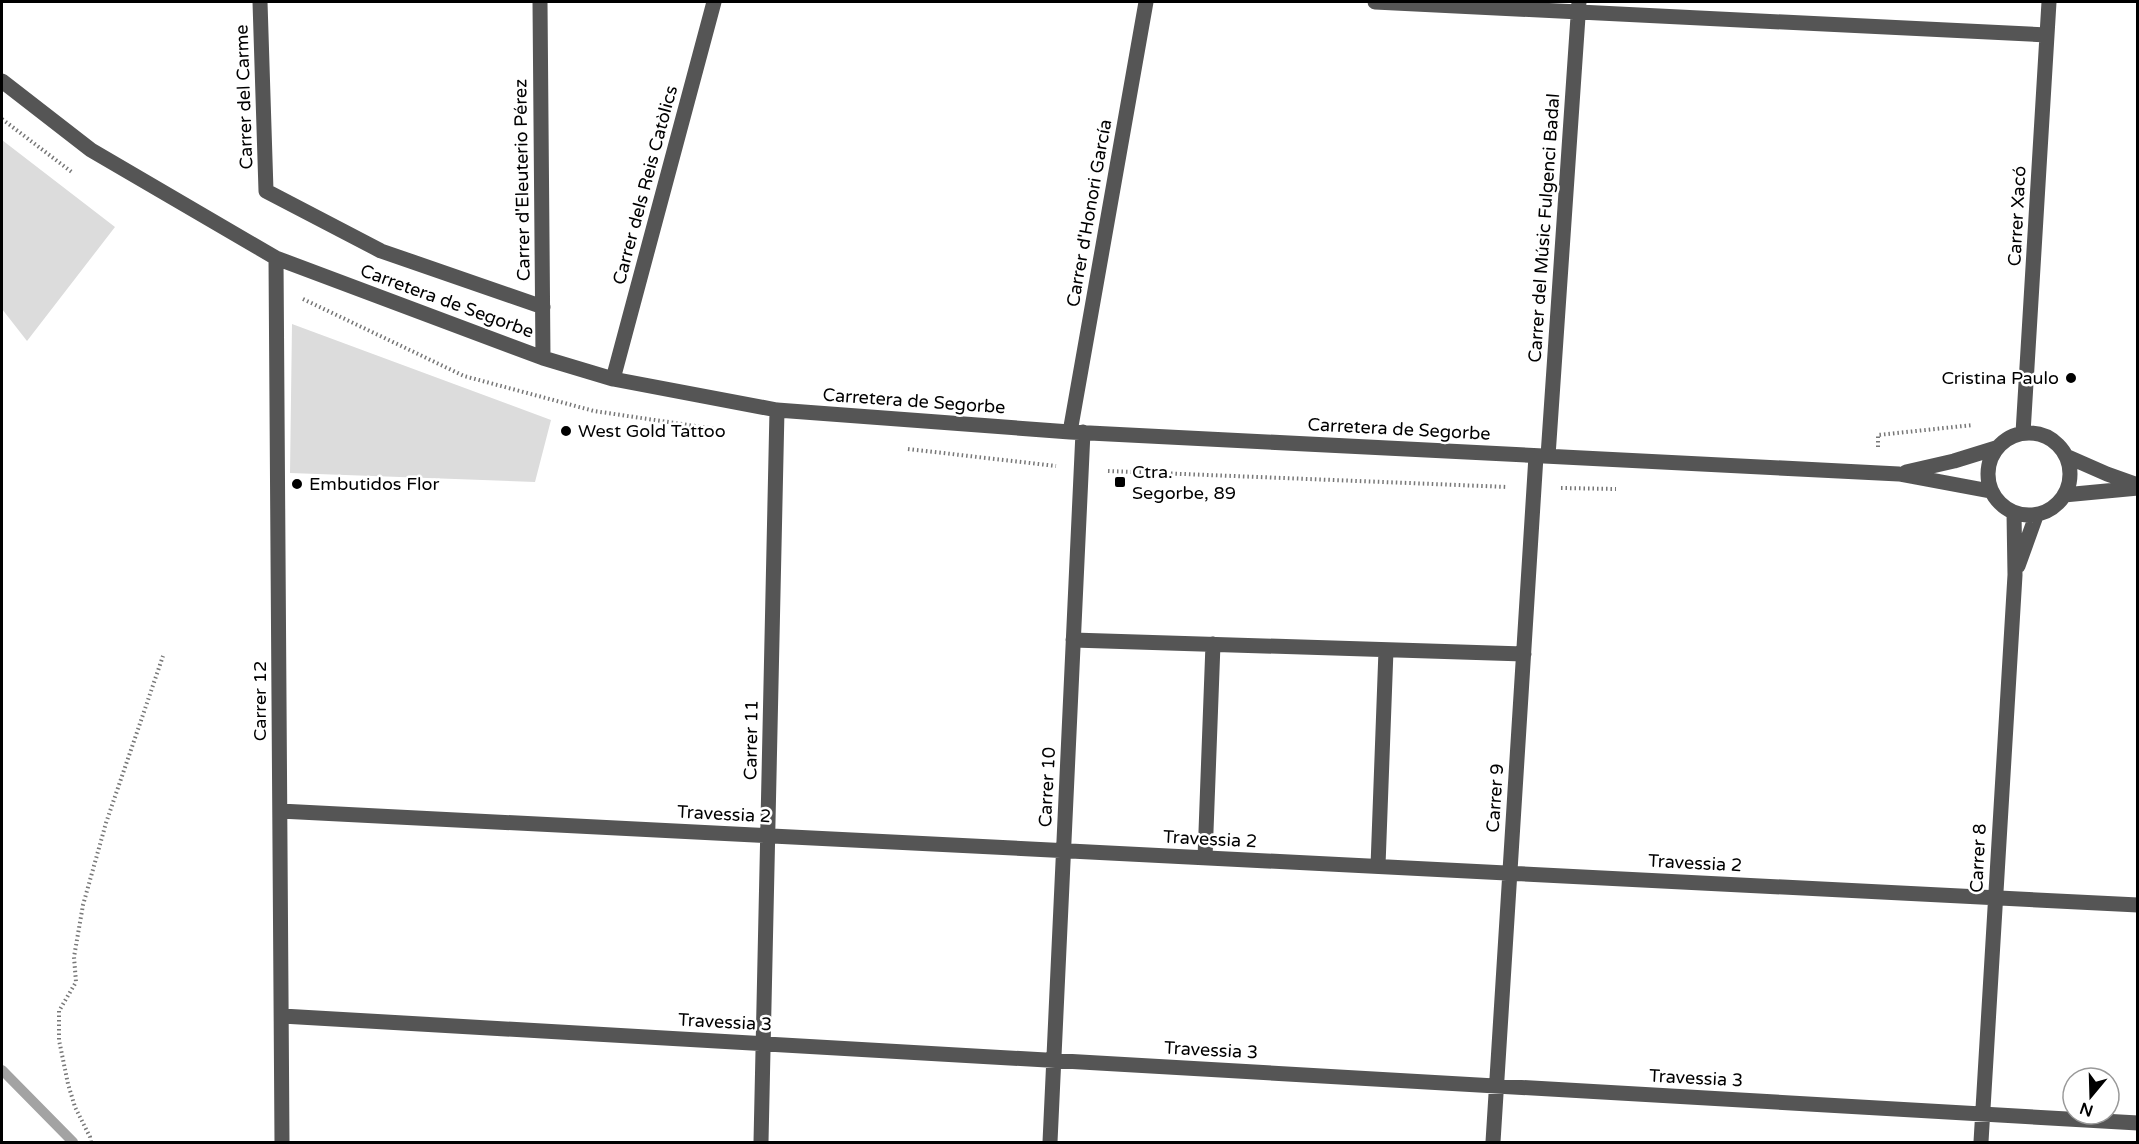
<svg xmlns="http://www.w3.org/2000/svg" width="2139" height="1144" viewBox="0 0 2139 1144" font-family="'Varela Round',sans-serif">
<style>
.green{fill:#dcdcdc}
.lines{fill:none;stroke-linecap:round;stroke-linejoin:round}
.stream{stroke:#a3a3a3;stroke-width:10}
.path{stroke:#777;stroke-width:4;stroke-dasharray:1.5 3;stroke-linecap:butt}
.minor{stroke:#555;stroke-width:15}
.poi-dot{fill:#000;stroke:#fff;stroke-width:2}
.labels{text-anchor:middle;stroke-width:5;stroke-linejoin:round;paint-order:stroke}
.street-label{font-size:18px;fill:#000;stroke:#fff}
.poi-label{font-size:18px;fill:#000;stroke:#fff;text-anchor:start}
</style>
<rect width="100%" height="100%" fill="#fff"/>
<path class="green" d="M2 140 115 227 27 341 2 309Z
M292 324 551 420 535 482 290 473Z"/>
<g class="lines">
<path class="stream" d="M2 1070 73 1142"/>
<path class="path" d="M2 119 73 173
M303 299 464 376 594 411 722 430
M1878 447V435L1973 425
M908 449 1056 466
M1108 471 1508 487
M1561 488 1616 489
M91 1142 90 1137 75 1107 68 1084 59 1040V1011L76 982 74 957 83 905 106 823 163 656"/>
<path class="minor" d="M260 2 266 191 381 251 543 307
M540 2 543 358
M1375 2 2047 35
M2 81 91 150 276 258 543 358 613 379 777 410 1070 432 1899 474 1990 491
M276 258 282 1142
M613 379 714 2
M1070 432 1146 2
M1988 474a41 41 0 1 1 82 0a41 41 0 1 1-82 0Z
M2023 433 2049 2
M1548 456 1579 2
M2066 456 2107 474 2138 485
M1906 472 1954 461 1996 448
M2064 495 2138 488
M2018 566 2036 516
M1073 640 1524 654
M280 811 2138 905
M1205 858 1213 644
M1378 866 1386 650
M282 1016 2138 1123
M761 1142 777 410
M1050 1142 1083 432
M1493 1142 1536 456
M1981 1142 2015 575 2014 513"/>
</g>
<g class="poi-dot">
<circle cx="2071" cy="378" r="6"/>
<circle cx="566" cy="431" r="6"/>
<rect x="1114" y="476" width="12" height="12" rx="3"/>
<circle cx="297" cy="484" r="6"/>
</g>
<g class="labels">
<g class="street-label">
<text transform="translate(244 97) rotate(-92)" y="6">Carrer del Carme</text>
<text transform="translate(522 180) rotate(-91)" y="6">Carrer d'Eleuterio Pérez</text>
<text transform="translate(645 185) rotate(-75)" y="6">Carrer dels Reis Catòlics</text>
<text transform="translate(1089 213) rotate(-80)" y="6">Carrer d'Honori García</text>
<text transform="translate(2017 216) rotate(-87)" y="6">Carrer Xacó</text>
<text transform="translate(1544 228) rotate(-86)" y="6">Carrer del Músic Fulgenci Badal</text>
<text transform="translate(447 301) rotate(20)" y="6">Carretera de Segorbe</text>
<text transform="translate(914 401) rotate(4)" y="6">Carretera de Segorbe</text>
<text transform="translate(1399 429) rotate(3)" y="6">Carretera de Segorbe</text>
<text transform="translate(260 701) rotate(-90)" y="6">Carrer 12</text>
<text transform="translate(751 740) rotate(-89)" y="6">Carrer 11</text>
<text transform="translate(1047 787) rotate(-87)" y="6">Carrer 10</text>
<text transform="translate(1495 798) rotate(-86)" y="6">Carrer 9</text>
<text transform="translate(724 814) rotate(3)" y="6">Travessia 2</text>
<text transform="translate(1210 839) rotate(3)" y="6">Travessia 2</text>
<text transform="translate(1978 858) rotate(-87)" y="6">Carrer 8</text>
<text transform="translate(1695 863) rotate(3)" y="6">Travessia 2</text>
<text transform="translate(725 1022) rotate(3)" y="6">Travessia 3</text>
<text transform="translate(1211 1050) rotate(3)" y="6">Travessia 3</text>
<text transform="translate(1696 1078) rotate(3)" y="6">Travessia 3</text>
</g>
<g class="poi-label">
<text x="2059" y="384" text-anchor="end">Cristina Paulo</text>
<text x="578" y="437">West Gold Tattoo</text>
<text x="1132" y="478">Ctra.<tspan x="1132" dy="21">Segorbe, 89</tspan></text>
<text x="309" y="490">Embutidos Flor</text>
</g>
</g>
<rect width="2139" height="1144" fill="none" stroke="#000000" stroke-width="6"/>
<g transform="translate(2091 1096) rotate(199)"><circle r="28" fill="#ffffff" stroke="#999999" stroke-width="1.5"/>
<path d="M0-4.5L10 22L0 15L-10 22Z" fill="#000000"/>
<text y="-9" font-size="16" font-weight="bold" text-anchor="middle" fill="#000000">N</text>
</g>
</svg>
